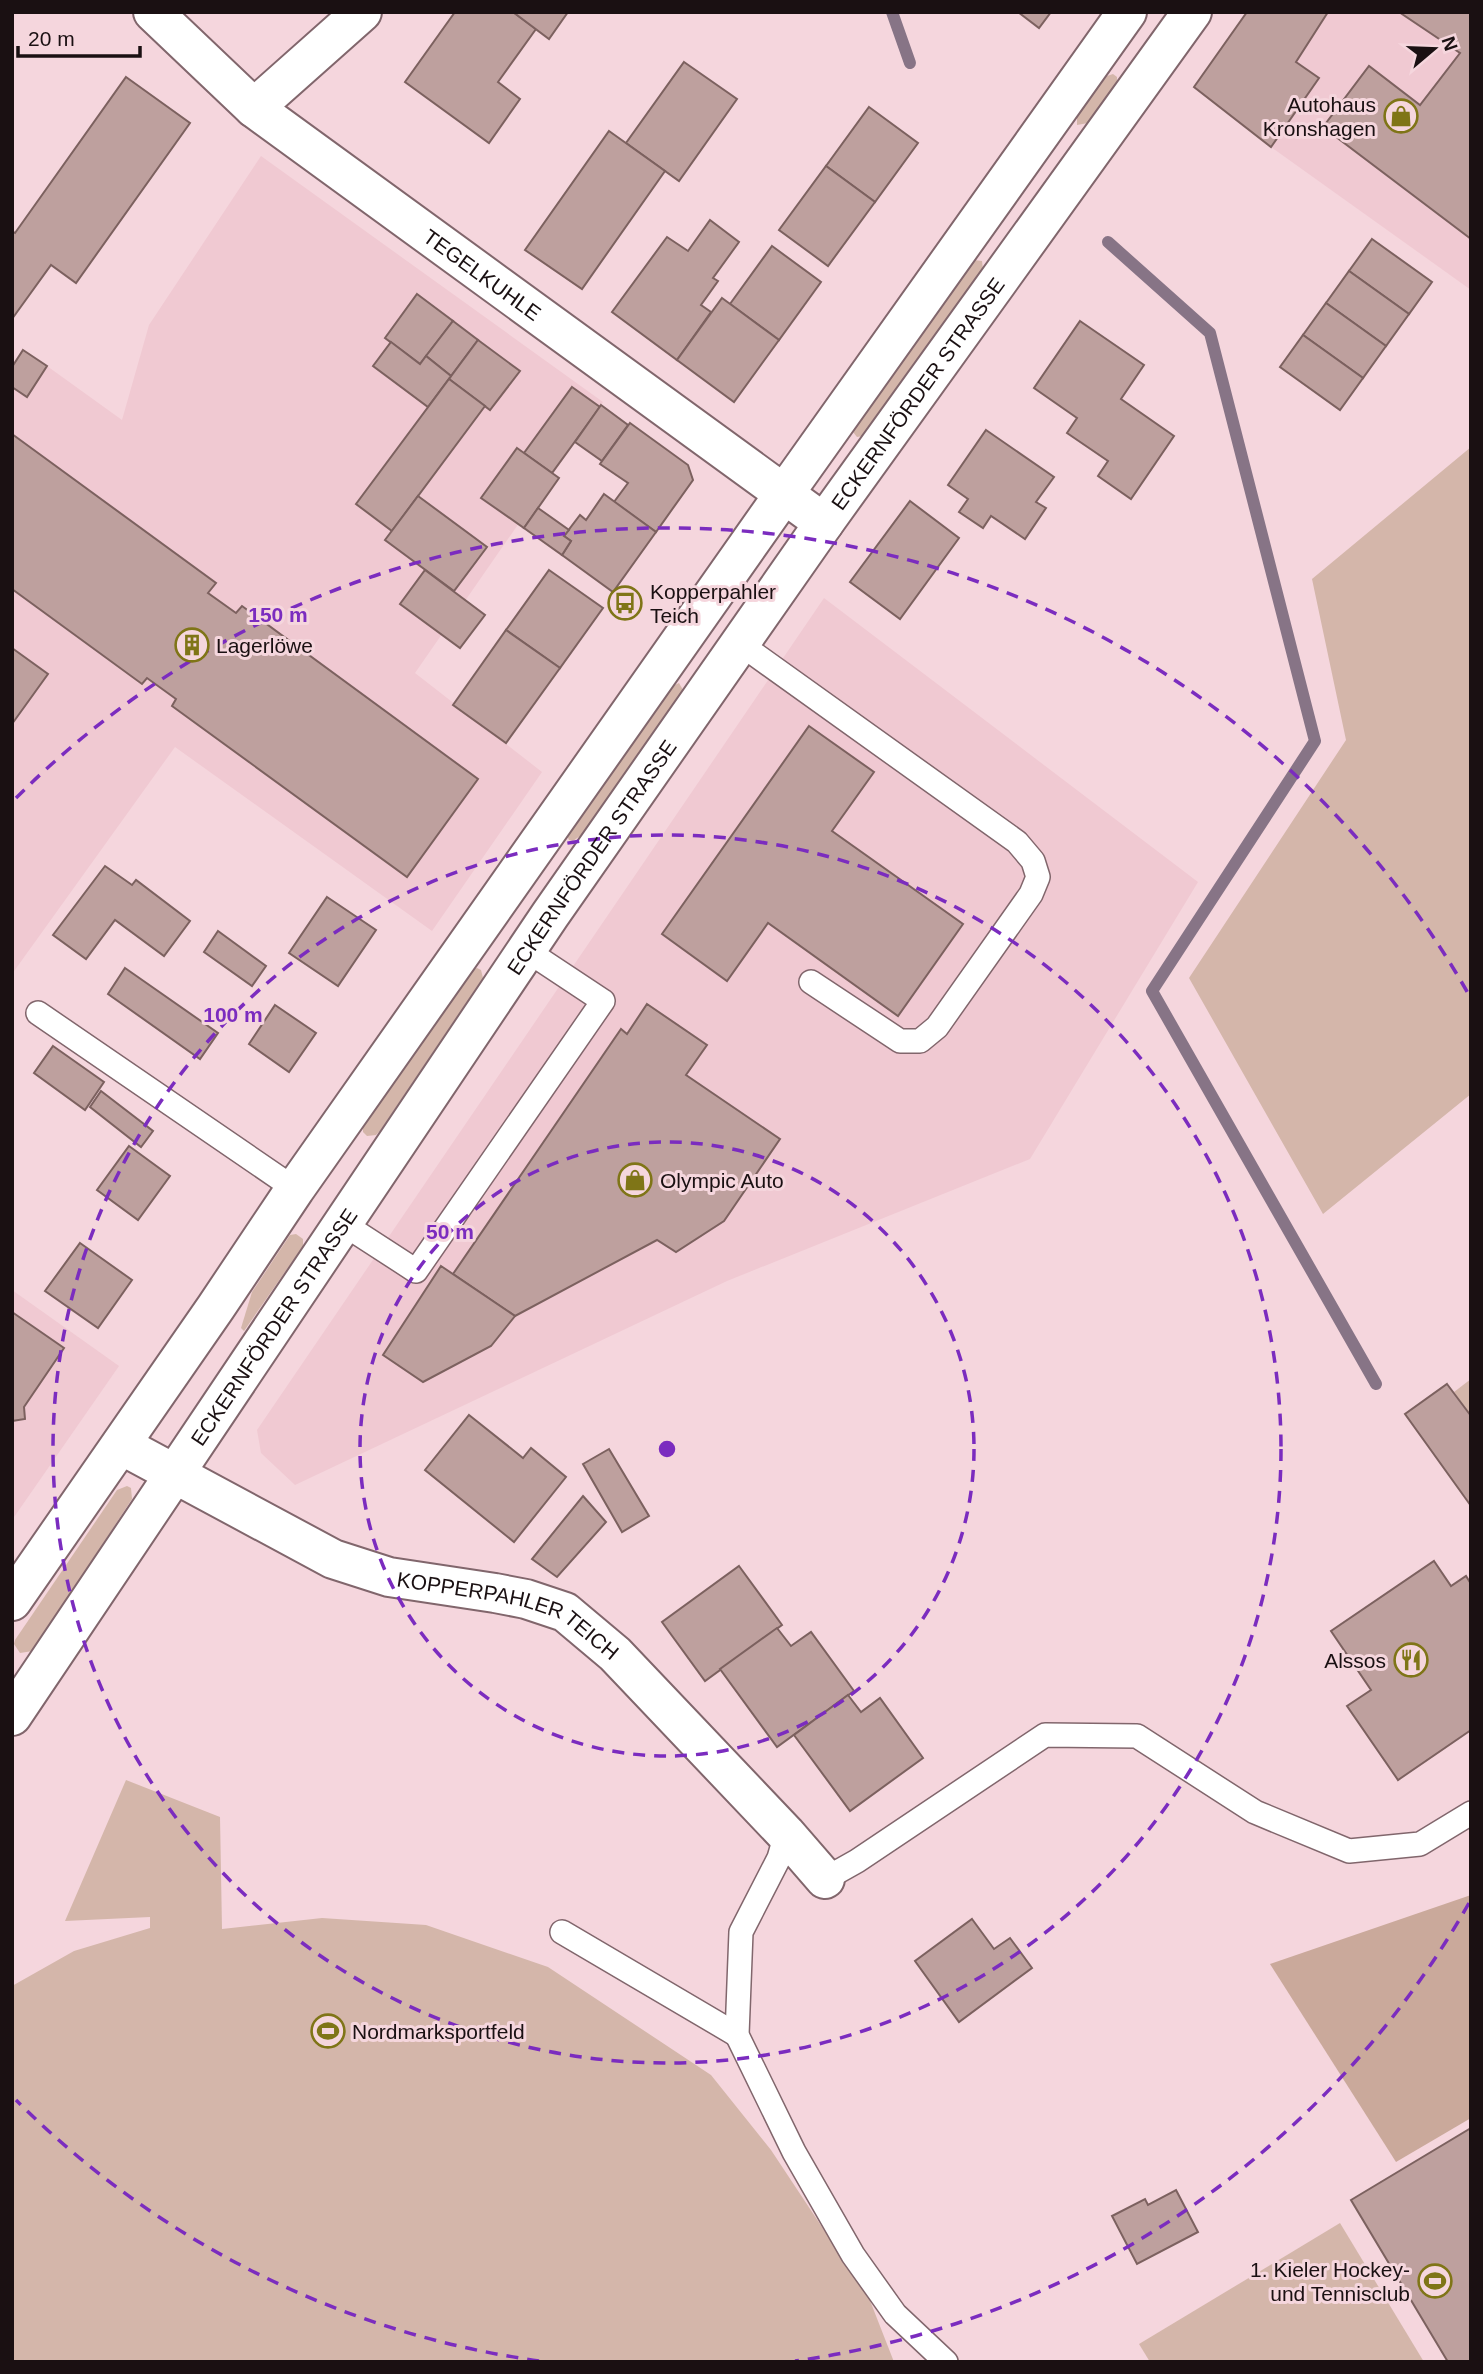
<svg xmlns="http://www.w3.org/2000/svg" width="1483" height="2374" font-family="Arial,sans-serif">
  <rect width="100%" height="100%" fill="#f5d6dd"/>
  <g fill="#f0c9d2">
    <path d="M1247,12H1471V290L1271,147L1194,87Z"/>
    <path d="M261,156L603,402L415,673L542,772L432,931L175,747L12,974V387L27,397L47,366L122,420L149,325Z"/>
    <path d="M824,598L1198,882L1030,1159L727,1281L295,1485L261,1453L257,1430Z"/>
    <path d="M12,1290L119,1366L12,1520Z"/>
  </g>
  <g fill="#d4b6aa">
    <path d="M1113,74L1117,77V82L1088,123L1077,125V115L1107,76Z"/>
    <path d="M974,260L982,261L983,270L869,430L863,436L857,437L853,432L856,426Z"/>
    <path d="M1471,447V1094L1323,1214L1189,978L1346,740L1312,579Z"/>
    <path d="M679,683L683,690L584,833L573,841L569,840L566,833L673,686Z"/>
    <path d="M477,968L481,970L483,978L380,1131L376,1135L367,1136L363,1132V1127L472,970Z"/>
    <path d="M296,1234L303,1239V1246L244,1331L241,1328L252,1292L290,1235Z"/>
    <path d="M1471,1379V1416L1454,1392Z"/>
    <path d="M127,1486L131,1488L132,1499L33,1651L20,1653L14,1644L15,1640L117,1490Z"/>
    <path d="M126,1780L220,1817L222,1929L322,1918L426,1925L548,1967L711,2075L771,2150L869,2298L894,2362H12V1986L74,1951L150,1928V1917L65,1921Z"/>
    <path d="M1340,2223L1424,2362H1150L1139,2344Z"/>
  </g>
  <path fill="#caa99b" d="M1471,1895V2118L1396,2162L1270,1964Z"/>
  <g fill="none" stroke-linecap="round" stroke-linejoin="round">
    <g stroke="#877486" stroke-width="12">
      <path d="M892,12L910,63"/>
      <path d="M1108,242L1210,333L1315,741L1152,991L1376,1384"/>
    </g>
  </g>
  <g fill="#bea09e" stroke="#7c615f" stroke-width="2">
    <path d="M455,12H513L536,29L498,82L520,99L489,143L405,82Z"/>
    <path d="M513,12H568L549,39Z"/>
    <path d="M1018,12H1051L1039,28Z"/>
    <path d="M1247,12H1328L1296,62L1319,78L1271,147L1194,87Z"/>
    <path d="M1399,12H1471V239L1323,127L1369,66L1420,105L1460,53Z"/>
    <path d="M684,62L737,99L679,181L626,143Z"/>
    <path d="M126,77L190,123L76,283L51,265L12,319V231L15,233Z"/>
    <path d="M869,107L918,143L875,202L826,166Z"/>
    <path d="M609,131L665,171L582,289L525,250Z"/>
    <path d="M826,166L875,202L828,266L779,230Z"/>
    <path d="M710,220L739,242L713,278L718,281L701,305L711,312L677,360L612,312L667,237L688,251Z"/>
    <path d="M1372,239L1432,282L1409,314L1349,271Z"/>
    <path d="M772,246L821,282L779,340L730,304Z"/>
    <path d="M1349,271L1409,314L1386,346L1326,303Z"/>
    <path d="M417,294L453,321L420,364L385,338Z"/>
    <path d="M722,298L779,340L734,402L677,360Z"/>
    <path d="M1326,303L1386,346L1363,378L1303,335Z"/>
    <path d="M453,321L478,340L451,376L426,356Z"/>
    <path d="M1080,321L1144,365L1121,399L1174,436L1131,499L1098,476L1108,461L1067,433L1077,418L1034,388Z"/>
    <path d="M1303,335L1363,378L1340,410L1280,367Z"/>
    <path d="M478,340L520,371L490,410L449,379Z"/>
    <path d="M391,342L420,364L426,356L451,376L428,407L373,366Z"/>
    <path d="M23,350L47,366L27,397L12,387V367Z"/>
    <path d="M449,379L485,406L392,531L356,504Z"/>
    <path d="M572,387L600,407L552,473L524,453Z"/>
    <path d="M601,405L628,425L602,461L575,442Z"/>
    <path d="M630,423L688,465L693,480L656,532L614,502L628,483L600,464Z"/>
    <path d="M986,430L1054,477L1036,502L1046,508L1025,539L991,516L983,528L959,512L968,499L948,485Z"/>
    <path d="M12,434L216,583L208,593L236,613L242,606L478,779L407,877L172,706L176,699L147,678L142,684L12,589Z"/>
    <path d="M517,448L559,478L524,528L481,498Z"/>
    <path d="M604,494L656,532L613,592L562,555L571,541L564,536L580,515L586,520Z"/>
    <path d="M418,496L487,547L454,591L385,540Z"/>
    <path d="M910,501L959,538L900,619L850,582Z"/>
    <path d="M538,508L569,530L564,536L571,541L562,555L524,528Z"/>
    <path d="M425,570L485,615L460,648L400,604Z"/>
    <path d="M549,570L603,608L560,668L506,630Z"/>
    <path d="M506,630L560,668L506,743L453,705Z"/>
    <path d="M12,648L48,674L12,724Z"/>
    <path d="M809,726L874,772L832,831L963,924L898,1016L768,923L727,981L662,934Z"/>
    <path d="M105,866L132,885L136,880L190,921L164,956L115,920L86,959L53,935Z"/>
    <path d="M327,897L376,930L338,986L289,953Z"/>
    <path d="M218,931L266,966L252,986L204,952Z"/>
    <path d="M125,968L218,1033L200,1059L108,994Z"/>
    <path d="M647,1004L707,1045L686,1075L780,1139L724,1221L676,1252L657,1240L515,1316L453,1274L621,1029L627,1034Z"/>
    <path d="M275,1005L316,1033L289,1072L249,1044Z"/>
    <path d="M53,1046L104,1082L85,1110L34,1073Z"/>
    <path d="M101,1091L153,1131L141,1147L90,1107Z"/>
    <path d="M129,1146L170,1176L138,1220L97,1190Z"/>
    <path d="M80,1243L132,1280L98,1328L45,1291Z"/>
    <path d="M441,1266L515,1316L491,1346L423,1382L383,1355Z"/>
    <path d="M12,1312L64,1348L24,1407L25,1419L12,1421Z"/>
    <path d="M1447,1384L1471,1416V1506L1405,1414Z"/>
    <path d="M469,1415L523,1458L531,1448L566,1477L514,1542L425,1470Z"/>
    <path d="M609,1449L649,1516L622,1532L583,1464Z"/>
    <path d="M583,1496L606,1522L557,1577L532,1559Z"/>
    <path d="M1434,1561L1451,1586L1466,1576L1471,1584V1730L1398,1780L1347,1706L1371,1690L1331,1631Z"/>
    <path d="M739,1566L782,1625L705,1681L662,1622Z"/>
    <path d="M777,1628L791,1646L811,1632L854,1691L777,1747L720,1669Z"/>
    <path d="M848,1695L861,1712L880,1698L923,1758L850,1811L794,1735Z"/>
    <path d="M972,1919L994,1949L1010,1938L1032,1968L959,2022L915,1961Z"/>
    <path d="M1471,2128V2362H1448L1351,2200Z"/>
    <path d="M1176,2190L1198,2232L1137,2264L1112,2216L1145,2199L1148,2205Z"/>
  </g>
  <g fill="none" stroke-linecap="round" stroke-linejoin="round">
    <defs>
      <g id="service">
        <path d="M739,643L1017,842L1033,861L1038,877L1031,894L937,1027L920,1041H900L811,982"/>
        <path d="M38,1013L295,1189"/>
        <path d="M342,1223L416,1271L603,1001L526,950"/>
        <path d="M786,1834L779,1858L741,1932L737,2035L794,2152L853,2255L895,2314L946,2362"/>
        <path d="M825,1879L857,1861L1045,1735L1137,1736L1255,1812L1349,1851L1420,1844L1471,1813"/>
        <path d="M562,1932L737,2035"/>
      </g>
      <g id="minor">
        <path id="s1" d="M153,12L254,108L824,523"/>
        <path d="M254,108L362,12"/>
        <path id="s2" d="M121,1445L333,1559L389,1577L495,1593L526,1599L565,1612L615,1654L786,1834L825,1879"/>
      </g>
      <g id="secondary">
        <path d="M12,1601L216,1307L295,1189L784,494L1127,12"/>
        <path id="s3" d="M12,1716L550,915L824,523L1192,12"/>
      </g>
    </defs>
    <use href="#service" stroke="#81666c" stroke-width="26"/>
    <use href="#minor" stroke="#81666c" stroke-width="42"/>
    <use href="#secondary" stroke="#81666c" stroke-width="42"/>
    <use href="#service" stroke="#fff" stroke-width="23"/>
    <use href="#minor" stroke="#fff" stroke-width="38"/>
    <use href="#secondary" stroke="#fff" stroke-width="38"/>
  </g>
  <g fill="none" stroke="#7b2cbf" stroke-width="3.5" stroke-dasharray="12 9">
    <circle cx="667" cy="1449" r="307"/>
    <circle cx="667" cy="1449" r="614"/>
    <path d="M1469 1903A921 921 0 0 1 795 2361M539 2361A921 921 0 0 1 16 2100M16 798A921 921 0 0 1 1469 995"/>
  </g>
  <defs>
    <symbol id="shop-ring" viewBox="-11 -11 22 22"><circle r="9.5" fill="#f5d6dd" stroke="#7f7517" stroke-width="1.5"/><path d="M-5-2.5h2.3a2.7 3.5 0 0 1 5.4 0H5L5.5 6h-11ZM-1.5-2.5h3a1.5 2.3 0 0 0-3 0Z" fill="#7f7517"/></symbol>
    <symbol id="bus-ring" viewBox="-11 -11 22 22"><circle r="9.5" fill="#f5d6dd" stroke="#7f7517" stroke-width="1.5"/><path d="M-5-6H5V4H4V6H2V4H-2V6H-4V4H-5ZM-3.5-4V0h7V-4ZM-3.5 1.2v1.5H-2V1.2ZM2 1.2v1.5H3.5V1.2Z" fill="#7f7517"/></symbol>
    <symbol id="building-ring" viewBox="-11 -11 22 22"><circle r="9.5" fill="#f5d6dd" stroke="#7f7517" stroke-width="1.5"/><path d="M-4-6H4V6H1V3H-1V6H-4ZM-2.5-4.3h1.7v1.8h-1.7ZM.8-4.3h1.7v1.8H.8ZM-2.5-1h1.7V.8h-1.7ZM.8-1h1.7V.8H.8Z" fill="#7f7517"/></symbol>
    <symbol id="restaurant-ring" viewBox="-11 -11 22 22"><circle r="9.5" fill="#f5d6dd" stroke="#7f7517" stroke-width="1.5"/><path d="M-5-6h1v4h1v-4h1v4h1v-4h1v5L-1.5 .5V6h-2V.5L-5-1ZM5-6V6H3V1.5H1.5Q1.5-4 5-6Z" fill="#7f7517"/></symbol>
    <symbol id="stadium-ring" viewBox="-11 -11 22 22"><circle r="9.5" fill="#f5d6dd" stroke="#7f7517" stroke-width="1.5"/><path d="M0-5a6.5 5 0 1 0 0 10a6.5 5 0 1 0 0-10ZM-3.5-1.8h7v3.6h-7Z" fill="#7f7517"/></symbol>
  </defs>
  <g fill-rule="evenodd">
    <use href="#shop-ring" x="1382" y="97" width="38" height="38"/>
    <use href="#bus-ring" x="606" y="584" width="38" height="38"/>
    <use href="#building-ring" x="173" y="626" width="38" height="38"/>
    <use href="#shop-ring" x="616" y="1161" width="38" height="38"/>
    <use href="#restaurant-ring" x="1392" y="1641" width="38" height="38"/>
    <use href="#stadium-ring" x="309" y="2012" width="38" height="38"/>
    <use href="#stadium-ring" x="1416" y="2262" width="38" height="38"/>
  </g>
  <g text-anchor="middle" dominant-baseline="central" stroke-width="6" stroke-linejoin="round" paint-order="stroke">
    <g font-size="21" fill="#1a1012" stroke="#f5d6dd" text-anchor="start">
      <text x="1376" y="104" text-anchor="end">Autohaus<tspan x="1376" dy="24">Kronshagen</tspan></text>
      <text x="650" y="591">Kopperpahler<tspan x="650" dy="24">Teich</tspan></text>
      <text x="216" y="645">Lagerlöwe</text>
      <text x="660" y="1180">Olympic Auto</text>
      <text x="1386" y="1660" text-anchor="end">Alssos</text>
      <text x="352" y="2031">Nordmarksportfeld</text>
      <text x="1410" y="2269" text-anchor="end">1. Kieler Hockey-<tspan x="1410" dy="24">und Tennisclub</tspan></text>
    </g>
    <g font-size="21" fill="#1a1012" stroke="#f5d6dd">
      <text stroke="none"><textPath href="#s1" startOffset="422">TEGELKUHLE</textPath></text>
      <text stroke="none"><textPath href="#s3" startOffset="1603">ECKERNFÖRDER STRASSE</textPath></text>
      <text stroke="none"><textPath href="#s3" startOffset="1036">ECKERNFÖRDER STRASSE</textPath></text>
      <text stroke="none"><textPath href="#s3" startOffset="469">ECKERNFÖRDER STRASSE</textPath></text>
      <text stroke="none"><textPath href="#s2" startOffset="427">KOPPERPAHLER TEICH</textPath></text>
    </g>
  </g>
  <circle cx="667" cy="1449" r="10" fill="#7b2cbf" stroke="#f5d6dd" stroke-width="3.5"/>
  <g font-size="21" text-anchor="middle" font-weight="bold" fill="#7b2cbf" stroke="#f5d6dd" stroke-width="6" stroke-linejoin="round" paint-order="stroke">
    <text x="278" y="622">150 m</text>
    <text x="233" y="1022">100 m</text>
    <text x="450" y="1239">50 m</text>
  </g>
  <rect width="1483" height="2374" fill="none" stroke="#1a1012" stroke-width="28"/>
  <g transform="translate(1434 49) rotate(71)" stroke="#f5d6dd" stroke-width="5" paint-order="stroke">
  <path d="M0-5L12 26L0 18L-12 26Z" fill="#1a1012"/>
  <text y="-10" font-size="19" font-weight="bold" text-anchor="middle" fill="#1a1012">N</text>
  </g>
  <path d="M18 46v10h122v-10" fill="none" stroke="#1a1012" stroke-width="3.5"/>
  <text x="28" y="46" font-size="21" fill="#1a1012" stroke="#f5d6dd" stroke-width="5" paint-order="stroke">20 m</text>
</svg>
